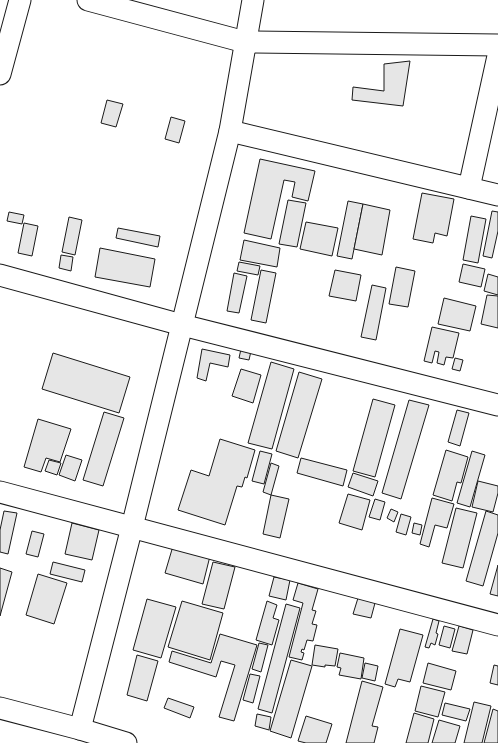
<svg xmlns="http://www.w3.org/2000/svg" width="498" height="743" font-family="Signika,sans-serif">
  <rect width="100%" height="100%" fill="#fff"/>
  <g fill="#e6e6e6" stroke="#1a1a1a">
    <path d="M410,61L403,106L352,100L353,87L384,91V64Z"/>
    <path d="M107,100L123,104L116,127L101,123Z"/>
    <path d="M171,117L185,121L179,143L165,139Z"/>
    <path d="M260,159L315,171L308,201L292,197L295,182L284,180L271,239L244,233Z"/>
    <path d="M422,193L454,199L447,236L435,233L433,243L413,239Z"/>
    <path d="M288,200L306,203L297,247L279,244Z"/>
    <path d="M348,201L363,204L352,259L337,256Z"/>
    <path d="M363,204L390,210L382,255L354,249Z"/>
    <path d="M492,211L498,212V231L492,258L483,256Z"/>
    <path d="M9,212L24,215L22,224L7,221Z"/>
    <path d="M471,216L486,219L478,263L463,260Z"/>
    <path d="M69,217L82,220L75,255L62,252Z"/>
    <path d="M306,222L338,228L332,256L300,249Z"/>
    <path d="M24,223L38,226L32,256L18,253Z"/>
    <path d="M118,228L160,236L158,247L116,238Z"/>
    <path d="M244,240L280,248L277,267L240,260Z"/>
    <path d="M100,248L155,259L150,287L95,277Z"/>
    <path d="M61,255L73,257L71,271L59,268Z"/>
    <path d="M239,262L260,266L258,275L237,271Z"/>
    <path d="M463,264L485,269L481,287L459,282Z"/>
    <path d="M396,267L415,271L408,307L389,304Z"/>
    <path d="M261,270L276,273L266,323L251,320Z"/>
    <path d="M335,270L361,275L356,301L329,296Z"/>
    <path d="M234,273L247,276L239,313L227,311Z"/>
    <path d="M488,274L498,277V295L484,291Z"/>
    <path d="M372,285L386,288L376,340L361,337Z"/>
    <path d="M487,295L498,296V328L481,324Z"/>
    <path d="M444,298L476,306L470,331L438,324Z"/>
    <path d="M432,327L459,333L453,358L446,357L444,365L437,363L439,352L435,351L432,363L424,361Z"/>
    <path d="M202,349L230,355L228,367L210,363L206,381L197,378Z"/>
    <path d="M241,349L251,351L249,360L239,358Z"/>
    <path d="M53,353L130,377L119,413L42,389Z"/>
    <path d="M455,358L463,360L460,371L452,369Z"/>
    <path d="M271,362L294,369L272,449L248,443Z"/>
    <path d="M241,369L261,375L253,403L232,396Z"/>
    <path d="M299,372L322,379L298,458L276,451Z"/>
    <path d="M373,399L395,405L375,477L353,471Z"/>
    <path d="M409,400L429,405L401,499L382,493Z"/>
    <path d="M457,410L469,413L460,446L448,442Z"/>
    <path d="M104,412L124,418L103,486L83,480Z"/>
    <path d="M38,419L71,429L60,462L46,458L41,472L24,467Z"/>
    <path d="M220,439L255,450L247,478L245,477L242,487L237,486L225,525L178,510L191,470L209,476Z"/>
    <path d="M446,450L468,457L461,483L457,482L452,501L433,495Z"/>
    <path d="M260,451L272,454L264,484L252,481Z"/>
    <path d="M472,451L485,455L470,507L457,503Z"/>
    <path d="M66,455L82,460L75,481L59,475Z"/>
    <path d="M301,458L347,470L343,486L297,473Z"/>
    <path d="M49,460L61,463L57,475L45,471Z"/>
    <path d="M271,463L279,466L271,495L263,492Z"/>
    <path d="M353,473L378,481L373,496L348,487Z"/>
    <path d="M478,481L498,486V493L493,512L472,507Z"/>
    <path d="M348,494L370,500L362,530L339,523Z"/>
    <path d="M271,495L289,499L280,538L263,534Z"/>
    <path d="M432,498L454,504L447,528L435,525L429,547L420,544Z"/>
    <path d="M375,499L385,502L380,520L369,517Z"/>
    <path d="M456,508L477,513L463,568L442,563Z"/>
    <path d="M391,509L398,512L394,522L387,518Z"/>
    <path d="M4,511L17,513L8,554L0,552V530Z"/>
    <path d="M486,511L498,515V533L483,586L466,581Z"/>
    <path d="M401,514L411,517L406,535L396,532Z"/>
    <path d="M72,523L99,530L92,560L65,554Z"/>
    <path d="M414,523L422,525L420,535L412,533Z"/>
    <path d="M32,531L44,534L38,557L26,554Z"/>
    <path d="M173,546L210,556L203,584L165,573Z"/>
    <path d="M53,562L85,570L82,582L50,574Z"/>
    <path d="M213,562L235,567L224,609L202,604Z"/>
    <path d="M498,565V596L490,594Z"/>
    <path d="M0,568L12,572L0,616Z"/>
    <path d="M38,574L67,583L54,624L26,615Z"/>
    <path d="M274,577L290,580L286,600L269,596Z"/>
    <path d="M298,583L318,589L312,610L316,611L312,624L317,625L313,641L307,640L304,650L302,649L301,652L304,653L302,660L289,657L303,603L293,600Z"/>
    <path d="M358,598L375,603L371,618L353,614Z"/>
    <path d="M147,599L176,607L161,658L133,650Z"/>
    <path d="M182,601L223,613L210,660L168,647Z"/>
    <path d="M267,601L277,605L273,618L279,620L272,645L256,640Z"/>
    <path d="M286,604L300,608L272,713L258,709Z"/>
    <path d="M433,619L439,621L436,633L438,634L435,645L431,643L429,648L425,647Z"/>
    <path d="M444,626L455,629L450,648L439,645Z"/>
    <path d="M459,626L473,630L467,654L452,651Z"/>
    <path d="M400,629L423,635L410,682L398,679L395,687L385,684Z"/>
    <path d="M220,634L257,645L234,721L219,717L235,665L221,661L216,677L169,662L172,651L211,663Z"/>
    <path d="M259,643L268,645L261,672L252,669Z"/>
    <path d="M315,645L338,649L335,666L325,665V667L312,665Z"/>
    <path d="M340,653L364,658L361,679L339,675L341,668L337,667Z"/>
    <path d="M137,655L158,661L147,701L127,695Z"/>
    <path d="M291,660L312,666L291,738L270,731Z"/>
    <path d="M365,663L378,666L375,681L362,678Z"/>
    <path d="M428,663L456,671L451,690L423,683Z"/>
    <path d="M494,665L498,666V685L490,683Z"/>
    <path d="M250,674L260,676L253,703L243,700Z"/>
    <path d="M362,681L383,687L372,726L378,727L374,743H346Z"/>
    <path d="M421,686L445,692L438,717L415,711Z"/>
    <path d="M168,698L194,707L190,718L164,708Z"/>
    <path d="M474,702L491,706L482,743H464Z"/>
    <path d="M445,703L470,709L466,721L442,715Z"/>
    <path d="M493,709L498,711V743H484Z"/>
    <path d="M414,713L434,719L428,743H406Z"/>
    <path d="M257,714L271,717L269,730L255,726Z"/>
    <path d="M306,716L332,724L326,743H306L298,741Z"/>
    <path d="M439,720L460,726L455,743H432Z"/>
  </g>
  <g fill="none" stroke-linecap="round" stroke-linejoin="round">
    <defs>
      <g id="minor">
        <path d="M88,0L245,42L498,45"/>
        <path d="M0,74L20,0"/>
        <path d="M230,131L498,195"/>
        <path d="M469,188L498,56"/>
        <path d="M0,275L182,325L498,405"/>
        <path d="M0,492L498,625"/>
        <path d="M0,708L80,729L126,743"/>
        <path d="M80,729L132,527L230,131L253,0"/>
      </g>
    </defs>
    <use href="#minor" stroke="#1a1a1a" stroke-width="23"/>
    <use href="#minor" stroke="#fff" stroke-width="21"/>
  </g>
</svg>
